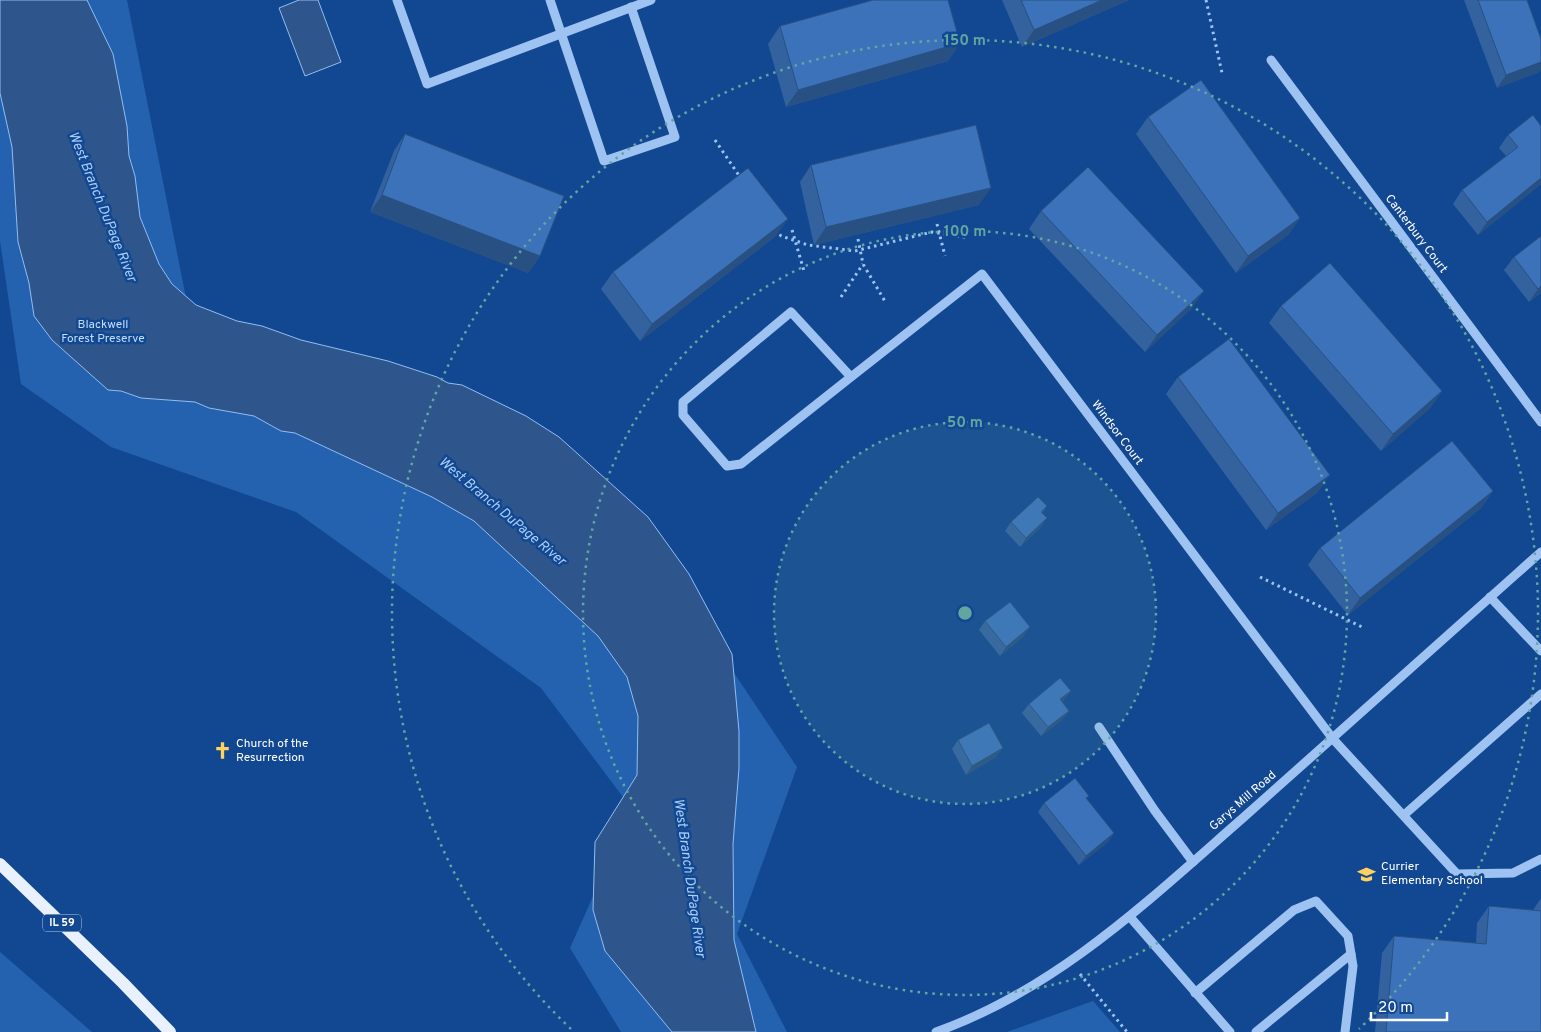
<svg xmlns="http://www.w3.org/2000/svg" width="1541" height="1032" font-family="Overpass,sans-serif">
  <rect width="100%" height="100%" fill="#124891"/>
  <g fill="#2462b0">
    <path d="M0,0H127L187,303L688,604L797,767L737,934L787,1032H621L570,948L632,809L541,688L296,512L111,447L21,384L0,241Z"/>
    <path d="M0,952L92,1032H0Z"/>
    <path d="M1093,1001L1120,1032H1007Z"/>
  </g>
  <g fill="#2e568c" stroke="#8fbef5">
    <path d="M0,0H87L113,54L127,126L129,156L135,176L140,217L159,264L172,284L196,305L237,321L262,326L301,340L388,361L437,377L448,383L462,385L526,416L559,437L648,517L689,574L732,654L739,731V768L733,844L734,940L756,1032H672L605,951L593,910L595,842L637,775L638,716L627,677L598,636L474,521L432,497L295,433L281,431L254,416L209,408L195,402L141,398L121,391L108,390L52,340L34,316L29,283L18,242L12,147L0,93Z"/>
    <path d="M299,0H318L341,62L305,76L279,8Z"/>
  </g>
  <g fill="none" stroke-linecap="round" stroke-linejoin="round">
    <g stroke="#9ec3f2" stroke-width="3" stroke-dasharray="2.5 4" stroke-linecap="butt">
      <path d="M1206,0L1222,73"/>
      <path d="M715,140L740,177"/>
      <path d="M937,224L945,256"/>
      <path d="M776,229L781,236L808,245L855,251L932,232L968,238"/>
      <path d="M792,230L804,271"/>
      <path d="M858,239L863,264L886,303"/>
      <path d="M841,297L863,264"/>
      <path d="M1260,577L1364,628"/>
      <path d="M1080,974L1127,1032"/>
    </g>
    <g stroke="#9ec3f2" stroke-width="9">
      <path d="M397,0L427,84L651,0"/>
      <path d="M550,0L604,161L675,137L631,7"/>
      <path d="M1271,60L1541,422"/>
      <path d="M851,377L741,464L727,466L683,415V402L791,312L851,377L982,274L1333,739L1457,874L1513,873L1541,859"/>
      <path d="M1490,597L1541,651"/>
      <path d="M1099,727L1155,811L1193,862"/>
      <path d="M1404,815L1541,694"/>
      <path d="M1130,917L1230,1032"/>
      <path d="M1195,993L1294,910L1316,901L1348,936L1353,966L1345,1032"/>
      <path d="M936,1032C1057,989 1150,899 1244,817C1344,729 1442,640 1541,552"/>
      <path d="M1256,1032L1351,954"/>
    </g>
    <path stroke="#e9f1ff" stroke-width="12" d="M0,864L123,983L170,1032"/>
  </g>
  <g fill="#33629f">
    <path d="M1002,0H1129L1022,47Z"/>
    <path d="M1464,0H1527L1539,72L1497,88Z"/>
    <path d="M780,26L960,43L948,61L786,107L768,44Z"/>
    <path d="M1148,117L1300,218L1288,235L1236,273L1136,134Z"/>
    <path d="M1541,126V184L1478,235L1453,204L1462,190L1506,156L1499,148L1508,135Z"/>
    <path d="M405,134L540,256L528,273L370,212L394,151Z"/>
    <path d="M811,165L979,205L814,245L800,182Z"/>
    <path d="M1041,211L1192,308L1145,352L1029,229Z"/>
    <path d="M776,236L640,341L601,289L613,272Z"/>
    <path d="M1541,236V293L1529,302L1504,270L1514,257Z"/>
    <path d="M1281,306L1442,391L1430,408L1381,451L1269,323Z"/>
    <path d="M1178,377L1318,492L1266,530L1166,394Z"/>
    <path d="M1493,491L1481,508L1348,615L1308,565L1320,548Z"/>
    <path d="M1047,506L1042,513L1041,527L1020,547L1005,531L1011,522Z"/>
    <path d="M985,621L1024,636L1000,656L979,630Z"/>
    <path d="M1064,700L1062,702L1069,711L1062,720L1041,736L1022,713L1029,704Z"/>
    <path d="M958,740L996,757L966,775L952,749Z"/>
    <path d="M1087,799L1114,833L1108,842L1079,865L1038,812L1044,803Z"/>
    <path d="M1541,898V1032H1375L1382,953L1394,936L1476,943L1477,923L1489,906L1533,910Z"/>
  </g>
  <g fill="#295082">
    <path d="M1102,0H1129L1022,47L1034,30Z"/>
    <path d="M960,43L948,61L786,107L798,90Z"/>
    <path d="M1541,62V70L1539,72L1497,88L1506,75Z"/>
    <path d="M1541,178V184L1478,235L1487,222Z"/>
    <path d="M991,188L979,205L814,245L826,227Z"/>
    <path d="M382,195L540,256L528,273L370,212Z"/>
    <path d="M1300,218L1288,235L1236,273L1248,256Z"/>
    <path d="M788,219L776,236L640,341L652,324Z"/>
    <path d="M1541,286V293L1529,302L1538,289Z"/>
    <path d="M1204,291L1192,308L1145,352L1157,335Z"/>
    <path d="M1442,391L1430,408L1381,451L1393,434Z"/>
    <path d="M1330,475L1318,492L1266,530L1278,513Z"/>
    <path d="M1493,491L1481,508L1348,615L1360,598Z"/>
    <path d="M1047,518L1041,527L1020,547L1026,538Z"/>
    <path d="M1030,627L1024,636L1000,656L1006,647Z"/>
    <path d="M1071,691L1064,700L1053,708L1060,699Z"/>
    <path d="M1069,711L1062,720L1041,736L1048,727Z"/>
    <path d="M1003,748L996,757L966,775L972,766Z"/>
    <path d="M1114,833L1108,842L1079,865L1086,856Z"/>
  </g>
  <g fill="#3b72b9" stroke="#295082">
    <path d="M873,0H948L960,43L798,90L780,26Z"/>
    <path d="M1021,0H1102L1034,30Z"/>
    <path d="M1478,0H1527L1541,39V62L1506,75Z"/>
    <path d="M1201,80L1300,218L1248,256L1148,117Z"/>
    <path d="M1533,115L1541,126V178L1487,222L1462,190L1518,147L1508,135Z"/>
    <path d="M976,125L991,188L826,227L811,165Z"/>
    <path d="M405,134L564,196L540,256L382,195Z"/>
    <path d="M1088,167L1204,291L1157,335L1041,211Z"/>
    <path d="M748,168L788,219L652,324L613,272Z"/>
    <path d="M1541,236V286L1538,289L1514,257Z"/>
    <path d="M1330,263L1442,391L1393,434L1281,306Z"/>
    <path d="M1229,339L1330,475L1278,513L1178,377Z"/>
    <path d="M1452,441L1493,491L1360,598L1320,548Z"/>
    <path d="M1038,497L1047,506L1041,512L1047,518L1026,538L1011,522Z"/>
    <path d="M1010,602L1030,627L1006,647L985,621Z"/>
    <path d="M1060,678L1071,691L1060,699L1069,711L1048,727L1029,704Z"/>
    <path d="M989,723L1003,748L972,766L958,740Z"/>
    <path d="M1075,778L1089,796L1086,798L1114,833L1086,856L1044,803Z"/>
    <path d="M1489,906L1541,911V1032H1386L1394,936L1486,944Z"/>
  </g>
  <circle cx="965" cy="613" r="191" fill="#63a6a1" fill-opacity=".12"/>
  <g fill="none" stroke="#63a6a1" stroke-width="2.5" stroke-dasharray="2.5 5">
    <circle cx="965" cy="613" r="191"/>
    <circle cx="965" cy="613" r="382"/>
    <path d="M571 1029A573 573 0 1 1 1359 1029"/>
  </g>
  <defs>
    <symbol id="church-bare" viewBox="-9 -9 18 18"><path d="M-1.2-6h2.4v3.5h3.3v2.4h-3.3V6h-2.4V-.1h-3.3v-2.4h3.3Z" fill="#ffd25f" stroke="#124891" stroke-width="2.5" paint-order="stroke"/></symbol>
    <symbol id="school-bare" viewBox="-9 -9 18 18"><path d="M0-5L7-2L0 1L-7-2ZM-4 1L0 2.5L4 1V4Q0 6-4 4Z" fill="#ffd25f" stroke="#124891" stroke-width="2.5" paint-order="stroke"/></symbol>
  </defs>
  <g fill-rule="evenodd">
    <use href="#church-bare" x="210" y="738" width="25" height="25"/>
    <use href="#school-bare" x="1354" y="862" width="25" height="25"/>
  </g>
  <g text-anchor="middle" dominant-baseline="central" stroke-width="5" stroke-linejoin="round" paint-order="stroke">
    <rect fill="#124891" stroke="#b8c8de" stroke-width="1" x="43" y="914.5" width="38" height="17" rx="4"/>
    <g font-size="11" font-weight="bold" fill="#fff">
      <text x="62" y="923">IL 59</text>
    </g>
    <g font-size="12" fill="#fff" stroke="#124891">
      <text transform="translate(1416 234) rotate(53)">Canterbury Court</text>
      <text transform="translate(1117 433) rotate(53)">Windsor Court</text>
      <text transform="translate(1243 801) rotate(-41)">Garys Mill Road</text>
    </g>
    <g font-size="12" fill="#c5defd" stroke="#124891">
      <text x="103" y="325">Blackwell<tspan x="103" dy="14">Forest Preserve</tspan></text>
    </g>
    <g font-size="12" fill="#fff" stroke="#124891" text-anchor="start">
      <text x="236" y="744">Church of the<tspan x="236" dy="14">Resurrection</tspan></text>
      <text x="1381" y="867">Currier<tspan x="1381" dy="14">Elementary School</tspan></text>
    </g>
    <g font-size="14" font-style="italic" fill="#aacdf9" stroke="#124891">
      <text transform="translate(102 207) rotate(68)">West Branch DuPage River</text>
      <text transform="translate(502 512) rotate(40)">West Branch DuPage River</text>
      <text transform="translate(689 878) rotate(82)">West Branch DuPage River</text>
    </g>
  </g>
  <circle cx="965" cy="613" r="8" fill="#63a6a1" stroke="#124891" stroke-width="2.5"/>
  <g font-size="15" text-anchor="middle" font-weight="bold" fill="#63a6a1" stroke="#124891" stroke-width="5" stroke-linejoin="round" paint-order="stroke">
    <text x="965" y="45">150 m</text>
    <text x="965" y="236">100 m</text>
    <text x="965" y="427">50 m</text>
  </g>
  <path d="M1371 1012v8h76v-8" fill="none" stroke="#ffffff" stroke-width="2.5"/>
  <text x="1378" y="1012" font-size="15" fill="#ffffff" stroke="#124891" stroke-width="4" paint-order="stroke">20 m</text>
</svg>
